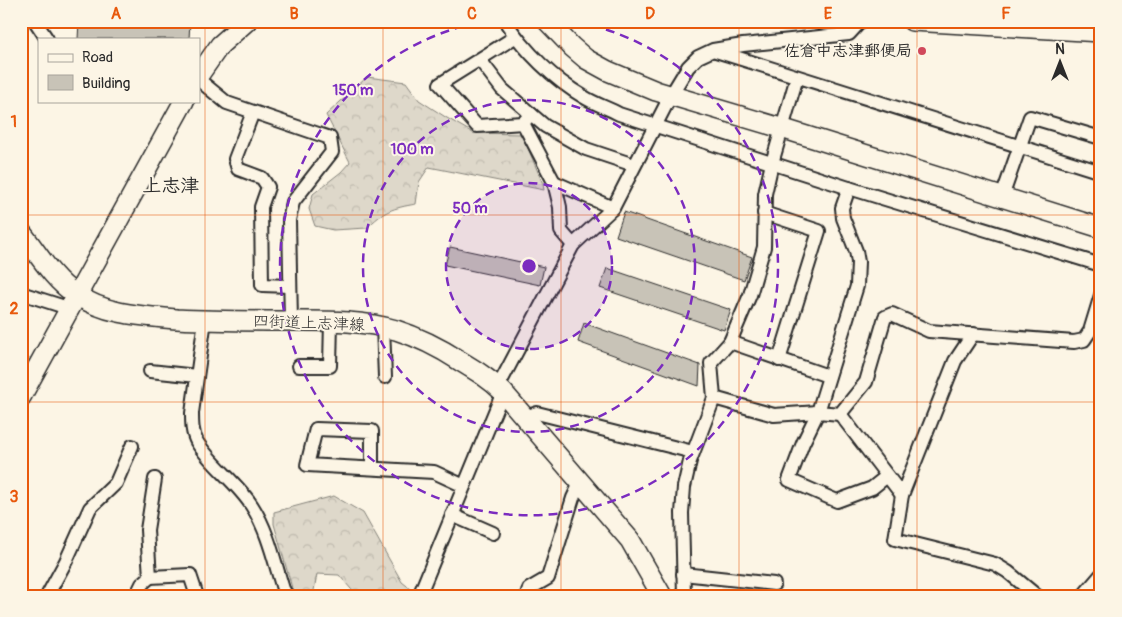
<svg xmlns="http://www.w3.org/2000/svg" width="1122" height="617" font-family="Pangolin,'Klee One',sans-serif">
  <defs>
    <pattern id="forest-crowns" width="20" height="18" patternUnits="userSpaceOnUse" patternTransform="scale(1.25)"><rect width="20" height="18" fill="#ded8ca"/><path d="M2 6a3 3 0 1 1 6 0M12 15a3 3 0 1 1 6 0" fill="none" stroke="#bfbaae"/></pattern>
  </defs>
  <rect width="100%" height="100%" fill="#fcf5e5"/>
  <filter id="ink" filterUnits="userSpaceOnUse"><feTurbulence type="fractalNoise" baseFrequency=".02" numOctaves="2"/><feDisplacementMap in="SourceGraphic" scale="10" xChannelSelector="R" yChannelSelector="G"/><feConvolveMatrix kernelMatrix="1 2 1 2 8 2 1 2 1" color-interpolation-filters="sRGB"/></filter>
  <g filter="url(#ink)">
    <g fill="url(#forest-crowns)" stroke="#84827a">
      <path d="M367,77L406,82L419,100L447,118L473,133L522,134L543,184L544,190L429,167L419,182L416,204C393,208 383,211 367,228L333,230L315,226L309,209L313,194L341,172L350,162L326,115Z"/>
      <path d="M334,496L363,513L402,582L420,596H357L339,575L317,574L313,596H298L292,588L274,524V512Z"/>
    </g>
    <g fill="#c8c3b7" stroke="#2b2b2b">
      <path d="M79,21H190L189,39H78Z"/>
      <path d="M624,212L752,257L744,280L616,236Z"/>
      <path d="M450,247L544,267L540,285L445,265Z"/>
      <path d="M607,268L731,310L724,330L600,288Z"/>
      <path d="M584,323L700,365L699,386L578,342Z"/>
    </g>
    <g fill="none" stroke-linecap="round" stroke-linejoin="round">
      <defs>
        <g id="street">
          <path d="M35,21L47,39"/>
          <path d="M505,21C525,51 553,79 584,97C595,104 608,108 619,114L849,188L1101,265"/>
          <path d="M515,37L440,84L477,126L523,123L531,114"/>
          <path d="M716,51L1101,172"/>
          <path d="M480,60L502,89L545,126L586,149L634,165"/>
          <path d="M199,80L227,103L330,138L332,152L293,202L289,220L291,321"/>
          <path d="M253,112L235,159L238,169L262,178L268,187L261,207L262,285L290,286"/>
          <path d="M523,123L554,182L560,207L561,231L573,245"/>
          <path d="M554,182L613,208"/>
          <path d="M849,188L842,208L843,218L856,251L858,262L857,286L818,412L803,443L789,480L837,501L872,488L887,476"/>
          <path d="M1002,197L1030,117L1101,138"/>
          <path d="M764,213L819,231L779,360"/>
          <path d="M21,293L71,309"/>
          <path d="M205,320L192,413C192,423 192,433 197,442C212,466 237,482 252,506C268,531 274,560 283,589L287,596"/>
          <path d="M383,327L385,377"/>
          <path d="M973,334L955,361L902,495L895,539L995,564L1008,572L1037,596"/>
          <path d="M730,342L828,376"/>
          <path d="M299,366H330L331,321"/>
          <path d="M150,371L197,376"/>
          <path d="M498,387L573,245L613,208L671,95L688,67L698,57L713,50L743,45L849,34L861,21"/>
          <path d="M714,398L774,415L818,412L840,414L866,382L885,317L892,314L929,331L1074,342L1084,340L1090,331L1101,295"/>
          <path d="M840,414L902,495"/>
          <path d="M525,417L537,413L693,452"/>
          <path d="M372,468V431L316,429L307,465L434,472L464,486"/>
          <path d="M452,515L493,533"/>
          <path d="M683,574L774,584"/>
          <path d="M150,577L190,575L197,596"/>
          <path d="M47,596L66,561L90,508L116,483L132,446"/>
          <path d="M136,596L142,584L150,577L147,530L155,479"/>
          <path d="M419,596L503,392"/>
          <path d="M527,596L529,589L548,578L573,498L581,481"/>
          <path d="M684,596L682,513L684,487L690,461L714,398L711,363L730,342L750,295L764,247L765,194L772,163L797,77"/>
          <path d="M1083,596L1101,575"/>
        </g>
        <g id="secondary">
          <path d="M547,21L572,47L586,59L608,71L656,91L781,128L1101,228"/>
          <path d="M912,21L1101,32"/>
          <path d="M199,75L220,45L247,21"/>
          <path d="M21,232C38,253 52,279 75,294C106,315 142,316 177,319C215,321 253,321 290,321C326,321 361,320 396,330C418,337 440,348 460,361C475,370 490,379 503,392L630,540L662,596"/>
          <path d="M21,397L184,101"/>
        </g>
      </defs>
      <use href="#street" stroke="#2b2b2b" stroke-width="16"/>
      <use href="#secondary" stroke="#2b2b2b" stroke-width="22"/>
      <use href="#street" stroke="#fcf5e5" stroke-width="12"/>
      <use href="#secondary" stroke="#fcf5e5" stroke-width="19"/>
    </g>
  </g>
  <path fill="none" stroke="#e8590c" stroke-width="1" stroke-opacity="0.55" d="M205,21V596M383,21V596M561,21V596M739,21V596M917,21V596M21,215H1101M21,402H1101"/>
  <circle cx="529" cy="266" r="83" fill="#7b2cbf" fill-opacity=".12"/>
  <g fill="none" stroke="#7b2cbf" stroke-width="2.5" stroke-dasharray="9 6">
    <circle cx="529" cy="266" r="83"/>
    <circle cx="529" cy="266" r="166"/>
    <path d="M577 22A249 249 0 1 1 481 22"/>
  </g>
  <circle fill="#d1495b" stroke="#fcf5e5" stroke-width="2" cx="922" cy="51" r="5"/>
  <g text-anchor="middle" dominant-baseline="central" stroke-width="4" stroke-linejoin="round" paint-order="stroke">
    <g font-size="16" font-weight="bold" fill="#2b2b2b" stroke="#fcf5e5" text-anchor="end">
      <text x="912" y="51">佐倉中志津郵便局</text>
    </g>
    <g font-size="16" fill="#2b2b2b" stroke="#fcf5e5">
      <text transform="translate(309 323) rotate(2)">四街道上志津線</text>
    </g>
    <g font-size="19" font-weight="bold" fill="#2b2b2b" stroke="#fcf5e5">
      <text x="171" y="186">上志津</text>
    </g>
  </g>
  <circle cx="529" cy="266" r="8" fill="#7b2cbf" stroke="#fcf5e5" stroke-width="2.5"/>
  <g font-size="15" text-anchor="middle" font-weight="bold" fill="#7b2cbf" stroke="#fcf5e5" stroke-width="4" stroke-linejoin="round" paint-order="stroke">
    <text x="353" y="95">150 m</text>
    <text x="412" y="154">100 m</text>
    <text x="470" y="213">50 m</text>
  </g>
  <rect width="1122" height="617" fill="none" stroke="#fcf5e5" stroke-width="55"/>
  <rect x="38" y="38" width="162" height="65" fill="#fcf5e5" stroke="#a8a49b"/>
  <rect x="48" y="54" width="25" height="8" fill="#fcf5e5" stroke="#a8a49b"/>
  <text x="82" y="62" font-size="15" fill="#2b2b2b">Road</text>
  <rect x="48" y="75" width="25" height="15" fill="#c8c3b7" stroke="#a8a49b"/>
  <text x="82" y="88" font-size="15" fill="#2b2b2b">Building</text>
  <g transform="translate(1060 62)" stroke="#fcf5e5" stroke-width="4" paint-order="stroke">
  <path d="M0-4L9 19L0 12L-9 19Z" fill="#2b2b2b"/>
  <text y="-8" font-size="14" font-weight="bold" text-anchor="middle" fill="#2b2b2b">N</text>
  </g>
  <rect x="28" y="28" width="1066" height="562" fill="none" stroke="#e8590c" stroke-width="2"/>
  <g font-size="16" text-anchor="middle" font-weight="bold" fill="#e8590c">
    <text x="116" y="19">A</text>
    <text x="294" y="19">B</text>
    <text x="472" y="19">C</text>
    <text x="650" y="19">D</text>
    <text x="828" y="19">E</text>
    <text x="1006" y="19">F</text>
    <text x="14" y="127">1</text>
    <text x="14" y="314">2</text>
    <text x="14" y="502">3</text>
  </g>
</svg>
